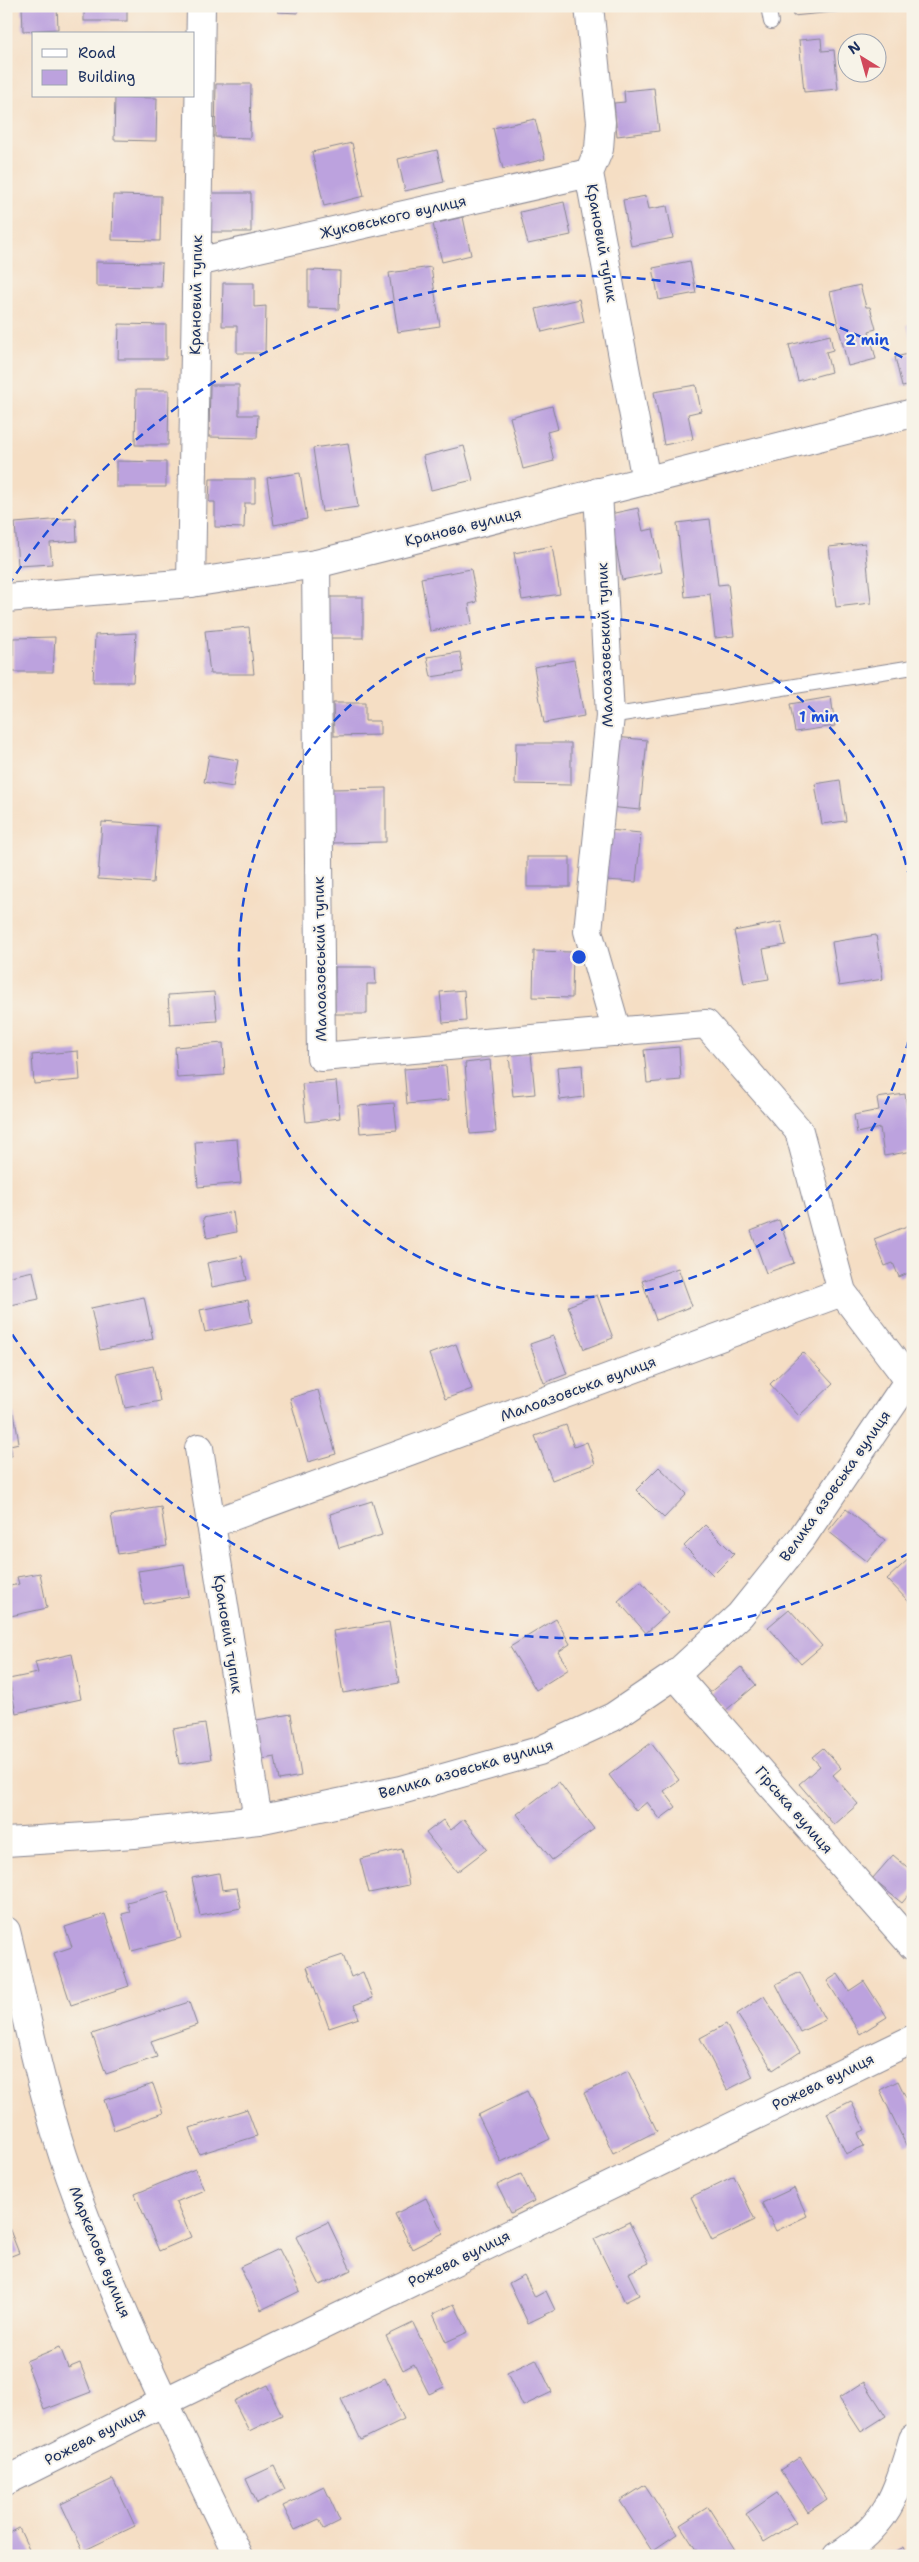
<svg xmlns="http://www.w3.org/2000/svg" width="919" height="2562" font-family="'Shantell Sans',sans-serif">
  <rect width="100%" height="100%" fill="#f7f3e8"/>
  <filter id="ink" filterUnits="userSpaceOnUse"><feTurbulence type="fractalNoise" baseFrequency=".02" numOctaves="2"/><feDisplacementMap in="SourceGraphic" scale="10" xChannelSelector="R" yChannelSelector="G"/><feConvolveMatrix kernelMatrix="1 2 1 2 8 2 1 2 1" color-interpolation-filters="sRGB"/></filter>
  <filter id="wash" filterUnits="userSpaceOnUse"><feTurbulence type="fractalNoise" baseFrequency=".0096" numOctaves="4" result="noise"/><feDisplacementMap in="SourceGraphic" scale="20" xChannelSelector="R" yChannelSelector="G"/><feGaussianBlur stdDeviation="1.12" result="paint"/><feColorMatrix in="noise" values="0 0 0 0 0 0 0 0 0 0 0 0 0 0 0 0 0 1.4 0 .05"/><feComposite in="paint" operator="in"/></filter>
  <g filter="url(#wash)">
    <rect width="100%" height="100%" fill="#f5dec4"/>
    <g id="blocks">
      <g fill="#bca2de">
        <path d="M22,6H57L58,29L23,31Z"/>
        <rect x="84" y="6" width="43" height="15"/>
        <path d="M278,6H298V13L278,12Z"/>
        <path d="M792,6H844V11L793,16Z"/>
        <path d="M821,38L822,51L834,50L838,89L804,92L799,40Z"/>
        <path d="M216,84H251L250,138L215,137Z"/>
        <path d="M654,88L659,131L617,136L614,103L625,102L624,91Z"/>
        <path d="M115,97L157,98L156,141L114,140Z"/>
        <path d="M535,119L545,159L503,169L493,128Z"/>
        <path d="M352,143L364,196L324,206L312,152Z"/>
        <path d="M437,150L444,182L405,191L398,159Z"/>
        <path d="M210,193H251V232H209Z"/>
        <path d="M113,195L161,196L160,241L112,240Z"/>
        <path d="M646,196L649,209L667,206L673,238L631,246L623,200Z"/>
        <path d="M564,202L571,235L528,244L520,212Z"/>
        <path d="M463,217L471,255L442,262L433,224Z"/>
        <path d="M690,261L696,293L659,300L653,268Z"/>
        <path d="M96,262L162,263L161,287L96,286Z"/>
        <path d="M431,267L440,326L398,332L389,273Z"/>
        <path d="M308,270L340,271L339,309L308,308Z"/>
        <path d="M223,283H254V307L266,306L265,353H237V326H222Z"/>
        <path d="M860,285L866,307H870L876,329L869,331L876,359L848,366L830,292Z"/>
        <path d="M579,299L584,322L542,332L536,309Z"/>
        <path d="M913,323V345H912L907,325Z"/>
        <path d="M119,324L166,325V359H118Z"/>
        <path d="M830,335L833,350L826,352L831,372L798,381L789,345Z"/>
        <path d="M913,353V385L902,387L895,357Z"/>
        <path d="M210,385H239V415H258L257,438L209,437Z"/>
        <path d="M696,385L701,411L688,414L693,439L664,445L654,392Z"/>
        <path d="M136,390H169L168,445H135Z"/>
        <path d="M552,406L558,429L547,432L554,461L523,469L510,417Z"/>
        <path d="M348,443L358,507L322,512L313,448Z"/>
        <path d="M464,446L473,480L431,490L423,456Z"/>
        <path d="M116,461L166,462V487H116Z"/>
        <path d="M300,473L307,519L274,525L267,478Z"/>
        <path d="M210,479H255V503H245L244,528L215,527V502H209Z"/>
        <path d="M638,508L643,531L653,529L662,572L622,580L610,514Z"/>
        <path d="M76,518L77,541L50,543L52,564L18,566L15,523Z"/>
        <path d="M710,519L718,585L728,584L734,636L715,638L710,594L685,597L677,523Z"/>
        <path d="M865,543L871,603L836,607L829,547Z"/>
        <path d="M552,546L560,594L522,600L514,553Z"/>
        <path d="M471,569L477,602L469,604L472,624L430,631L421,578Z"/>
        <rect x="327" y="597" width="36" height="41"/>
        <path d="M249,627L254,674H210L205,631Z"/>
        <path d="M136,633L133,682H93L95,635Z"/>
        <path d="M55,637L53,672H13V638Z"/>
        <path d="M460,652L463,672L431,677L427,657Z"/>
        <path d="M574,660L584,716L544,723L534,667Z"/>
        <path d="M831,697L835,726L795,732L790,704Z"/>
        <path d="M333,703H365V721H380V735L334,736Z"/>
        <path d="M615,737L647,740L640,810L608,807Z"/>
        <path d="M516,743H571V785L515,784Z"/>
        <path d="M209,755L238,760L233,787L204,782Z"/>
        <path d="M840,780L846,821L822,824L815,784Z"/>
        <path d="M386,788V842L332,843L331,789Z"/>
        <path d="M102,822L157,826L153,883L98,879Z"/>
        <path d="M609,830L641,833L636,882L605,880Z"/>
        <rect x="527" y="857" width="43" height="30"/>
        <path d="M781,922L786,945L763,949L769,979L744,983L734,931Z"/>
        <path d="M876,935L883,979L839,986L832,942Z"/>
        <path d="M534,951L573,952L572,998L533,997Z"/>
        <path d="M335,967H375L376,984H367V1014H335Z"/>
        <path d="M464,990L466,1021L443,1023L440,992Z"/>
        <path d="M214,992L217,1021L170,1024L168,995Z"/>
        <path d="M223,1043L225,1075L177,1078L175,1047Z"/>
        <path d="M679,1047L681,1080L647,1083L644,1050Z"/>
        <path d="M78,1051L80,1080L34,1084L32,1055Z"/>
        <path d="M531,1053L535,1094L513,1096L509,1055Z"/>
        <path d="M490,1060L496,1132L470,1134L465,1063Z"/>
        <path d="M582,1065L584,1097L560,1100L557,1067Z"/>
        <path d="M446,1066L449,1100L407,1104L404,1069Z"/>
        <path d="M336,1081L340,1118L306,1122L302,1084Z"/>
        <path d="M905,1094L913,1151L884,1156L880,1128L857,1133L854,1115L879,1110L877,1098Z"/>
        <path d="M394,1103L397,1130L360,1133L358,1106Z"/>
        <path d="M237,1139L241,1183L198,1187L195,1142Z"/>
        <path d="M233,1212L236,1232L207,1238L203,1218Z"/>
        <path d="M779,1220L794,1263L766,1273L751,1231Z"/>
        <path d="M912,1224L913,1271L899,1277L893,1263L885,1266L874,1239Z"/>
        <path d="M242,1256L247,1280L212,1287L207,1263Z"/>
        <path d="M678,1268L692,1306L656,1320L642,1281Z"/>
        <path d="M33,1271L39,1299L6,1306V1277Z"/>
        <path d="M597,1295L613,1338L584,1349L568,1306Z"/>
        <path d="M144,1297L153,1339L100,1350L91,1308Z"/>
        <path d="M248,1300L252,1322L205,1332L200,1310Z"/>
        <path d="M553,1336L567,1374L544,1383L530,1344Z"/>
        <path d="M456,1344L472,1389L445,1399L429,1354Z"/>
        <path d="M803,1352L833,1384L799,1416L770,1384Z"/>
        <path d="M153,1366L160,1401L125,1408L117,1374Z"/>
        <path d="M318,1390L336,1454L308,1462L290,1398Z"/>
        <path d="M14,1413L19,1443L10,1445L12,1456L6,1457V1414Z"/>
        <path d="M566,1425L574,1447L587,1442L595,1464L552,1480L535,1436Z"/>
        <path d="M659,1467L687,1494L664,1518L636,1490Z"/>
        <path d="M372,1501L382,1535L339,1548L330,1514Z"/>
        <path d="M161,1507L167,1546L118,1554L111,1515Z"/>
        <path d="M846,1509L885,1540L867,1562L828,1531Z"/>
        <path d="M705,1525L734,1554L713,1575L684,1546Z"/>
        <path d="M913,1555V1606L887,1579Z"/>
        <path d="M184,1564L189,1596L144,1604L138,1571Z"/>
        <path d="M40,1573L47,1608L6,1617V1587L19,1584L17,1577Z"/>
        <path d="M641,1581L668,1613L646,1633L618,1601Z"/>
        <path d="M789,1609L822,1646L801,1664L768,1627Z"/>
        <path d="M556,1619L570,1644L558,1652L569,1669L536,1690L510,1647Z"/>
        <path d="M389,1622L399,1683L343,1693L333,1631Z"/>
        <path d="M72,1654L81,1699L16,1713L9,1679L38,1673L35,1662Z"/>
        <path d="M741,1667L756,1685L725,1711L709,1693Z"/>
        <path d="M291,1714L301,1776L279,1780L275,1757L257,1760L251,1721Z"/>
        <path d="M205,1724L211,1759L179,1764L173,1729Z"/>
        <path d="M651,1743L679,1780L664,1791L676,1807L660,1819L647,1802L636,1811L609,1775Z"/>
        <path d="M823,1748L841,1768L833,1775L858,1804L834,1825L799,1784L820,1766L812,1757Z"/>
        <path d="M559,1782L594,1829L552,1860L517,1814Z"/>
        <path d="M464,1819L487,1849L457,1872L426,1833L443,1820L451,1830Z"/>
        <path d="M402,1849L409,1885L369,1893L360,1859Z"/>
        <path d="M893,1855L913,1872V1890L902,1903L872,1879Z"/>
        <path d="M219,1873L222,1890L237,1888L241,1908L200,1916L192,1878Z"/>
        <path d="M168,1891L181,1938L132,1951L122,1914L130,1912L127,1902Z"/>
        <path d="M105,1914L129,1986L71,2005L54,1953L72,1947L65,1927Z"/>
        <path d="M343,1955L351,1977L363,1972L373,1998L354,2005L359,2018L329,2028L307,1967Z"/>
        <path d="M800,1972L825,2020L800,2032L776,1984Z"/>
        <path d="M838,1974L849,1991L864,1981L887,2017L860,2034L827,1981Z"/>
        <path d="M764,1996L800,2052L773,2070L737,2014Z"/>
        <path d="M189,2002L197,2025L151,2041L157,2057L106,2074L92,2034Z"/>
        <path d="M726,2024L753,2077L727,2090L700,2038Z"/>
        <path d="M628,2071L657,2131L613,2153L584,2093Z"/>
        <path d="M898,2081L913,2112V2142L906,2145L880,2090Z"/>
        <path d="M153,2084L163,2113L114,2130L104,2100Z"/>
        <path d="M527,2091L550,2139L501,2162L478,2115Z"/>
        <path d="M851,2101L865,2130L858,2133L864,2146L846,2154L827,2113Z"/>
        <path d="M247,2109L257,2136L199,2154L190,2128Z"/>
        <path d="M195,2169L204,2190L176,2202L191,2237L159,2251L135,2194Z"/>
        <path d="M521,2174L534,2201L511,2213L497,2185Z"/>
        <path d="M734,2176L755,2220L712,2241L691,2197Z"/>
        <path d="M794,2188L807,2216L776,2231L762,2203Z"/>
        <path d="M426,2198L443,2233L412,2249L395,2214Z"/>
        <path d="M6,2220L19,2253L6,2258Z"/>
        <path d="M328,2222L351,2270L320,2285L296,2237Z"/>
        <path d="M629,2222L649,2263L628,2273L639,2295L625,2302L594,2239Z"/>
        <path d="M279,2249L300,2291L261,2310L240,2267Z"/>
        <path d="M524,2275L535,2297L546,2291L555,2310L528,2323L509,2283Z"/>
        <path d="M454,2304L468,2332L446,2342L433,2314Z"/>
        <path d="M413,2323L444,2387L429,2394L414,2364L403,2370L386,2336Z"/>
        <path d="M60,2347L68,2368L80,2363L91,2392L44,2410L26,2361Z"/>
        <path d="M536,2359L552,2392L523,2406L507,2373Z"/>
        <path d="M385,2378L404,2419L361,2440L341,2399Z"/>
        <path d="M864,2382L886,2416L861,2432L839,2398Z"/>
        <path d="M267,2385L282,2415L249,2431L234,2401Z"/>
        <path d="M800,2457L827,2499L808,2512L780,2470Z"/>
        <path d="M274,2466L285,2489L257,2503L246,2479Z"/>
        <path d="M113,2479L135,2526L83,2551L61,2504Z"/>
        <path d="M645,2485L677,2534L652,2551L620,2501Z"/>
        <path d="M324,2486L340,2521L324,2529L319,2519L295,2530L283,2506Z"/>
        <path d="M777,2493L796,2522L764,2542L746,2514Z"/>
        <path d="M708,2507L739,2556H700L680,2525Z"/>
        <path d="M19,2528L32,2556H6V2535Z"/>
        <path d="M904,2547L908,2556H887Z"/>
      </g>
    </g>
  </g>
  <g filter="url(#ink)">
    <use href="#blocks" fill-opacity="0" stroke="#888691" stroke-width="1"/>
    <g fill="none" stroke-linecap="round" stroke-linejoin="round">
      <defs>
        <g id="service">
          <path d="M768,6L771,22"/>
          <path d="M610,716L913,667"/>
        </g>
        <g id="minor">
          <path d="M589,6L601,122L599,149L589,173L646,481"/>
          <path d="M197,262L589,173"/>
          <path d="M598,492L610,716L588,931L617,1032"/>
          <path d="M316,564L321,1057L706,1024L799,1131L842,1292L908,1379"/>
          <path d="M191,583L201,6"/>
          <path d="M6,598L191,583L316,564L913,413"/>
          <path d="M199,1448L258,1820"/>
          <path d="M211,1524L842,1292"/>
          <path d="M675,1675L913,1946"/>
          <path d="M6,1931C26,2013 42,2097 70,2176C116,2307 178,2431 238,2556"/>
          <path d="M6,2481L164,2402L913,2039"/>
          <path d="M838,2556C889,2523 896,2495 913,2439"/>
        </g>
        <path id="tertiary" d="M6,1842L134,1834L258,1820L401,1790L539,1751L613,1717L675,1675L740,1615L801,1539L913,1374"/>
      </defs>
      <use href="#service" stroke="#888691" stroke-width="16"/>
      <use href="#minor" stroke="#888691" stroke-width="30"/>
      <use href="#tertiary" stroke="#888691" stroke-width="30"/>
      <use href="#service" stroke="#fff" stroke-width="14"/>
      <use href="#minor" stroke="#fff" stroke-width="28"/>
      <use href="#tertiary" stroke="#fff" stroke-width="28"/>
    </g>
  </g>
  <g fill="none" stroke="#1d4ed8" stroke-width="2.5" stroke-dasharray="9 6">
    <path d="M912 1025A340 340 0 1 1 912 889"/>
    <path d="M909 1553A681 681 0 0 1 8 1328M8 586A681 681 0 0 1 909 361"/>
  </g>
  <g text-anchor="middle" dominant-baseline="central" stroke-width="4" stroke-linejoin="round" paint-order="stroke">
    <g font-size="15" fill="#1b2f5e" stroke="#f7f3e8">
      <text transform="translate(393 217) rotate(-13)">Жуковського вулиця</text>
      <text transform="translate(602 243) rotate(80)">Крановий тупик</text>
      <text transform="translate(196 295) rotate(-89)">Крановий тупик</text>
      <text transform="translate(463 527) rotate(-14)">Кранова вулиця</text>
      <text transform="translate(605 645) rotate(-92)">Малоазовський тупик</text>
      <text transform="translate(320 959) rotate(-91)">Малоазовський тупик</text>
      <text transform="translate(578 1389) rotate(-20)">Малоазовська вулиця</text>
      <text transform="translate(835 1486) rotate(-55)">Велика азовська вулиця</text>
      <text transform="translate(228 1634) rotate(81)">Крановий тупик</text>
      <text transform="translate(466 1769) rotate(-16)">Велика азовська вулиця</text>
      <text transform="translate(794 1810) rotate(49)">Гірська вулиця</text>
      <text transform="translate(823 2082) rotate(-26)">Рожева вулиця</text>
      <text transform="translate(100 2252) rotate(68)">Маркелова вулиця</text>
      <text transform="translate(459 2259) rotate(-26)">Рожева вулиця</text>
      <text transform="translate(95 2436) rotate(-27)">Рожева вулиця</text>
    </g>
  </g>
  <circle cx="579" cy="957" r="8" fill="#1d4ed8" stroke="#f7f3e8" stroke-width="2.5"/>
  <g font-size="15" text-anchor="middle" font-weight="bold" fill="#1d4ed8" stroke="#f7f3e8" stroke-width="4" stroke-linejoin="round" paint-order="stroke">
    <text x="867" y="345">2 min</text>
    <text x="819" y="722">1 min</text>
  </g>
  <rect width="919" height="2562" fill="none" stroke="#f7f3e8" stroke-width="25"/>
  <rect x="32" y="32" width="162" height="65" fill="#f7f3e8" stroke="#9fa5b1"/>
  <rect x="42" y="49" width="25" height="8" fill="#ffffff" stroke="#9fa5b1"/>
  <text x="78" y="58" font-size="15" fill="#1b2f5e">Road</text>
  <rect x="42" y="70" width="25" height="15" fill="#bca2de" stroke="#9fa5b1"/>
  <text x="78" y="82" font-size="15" fill="#1b2f5e">Building</text>
  <g transform="translate(862 58) rotate(323)"><circle r="24" fill="#f7f3e8" stroke="#9fa5b1"/>
  <path d="M0-4L9 19L0 12L-9 19Z" fill="#d1495b"/>
  <text y="-8" font-size="14" font-weight="bold" text-anchor="middle" fill="#1b2f5e">N</text>
  </g>
</svg>
